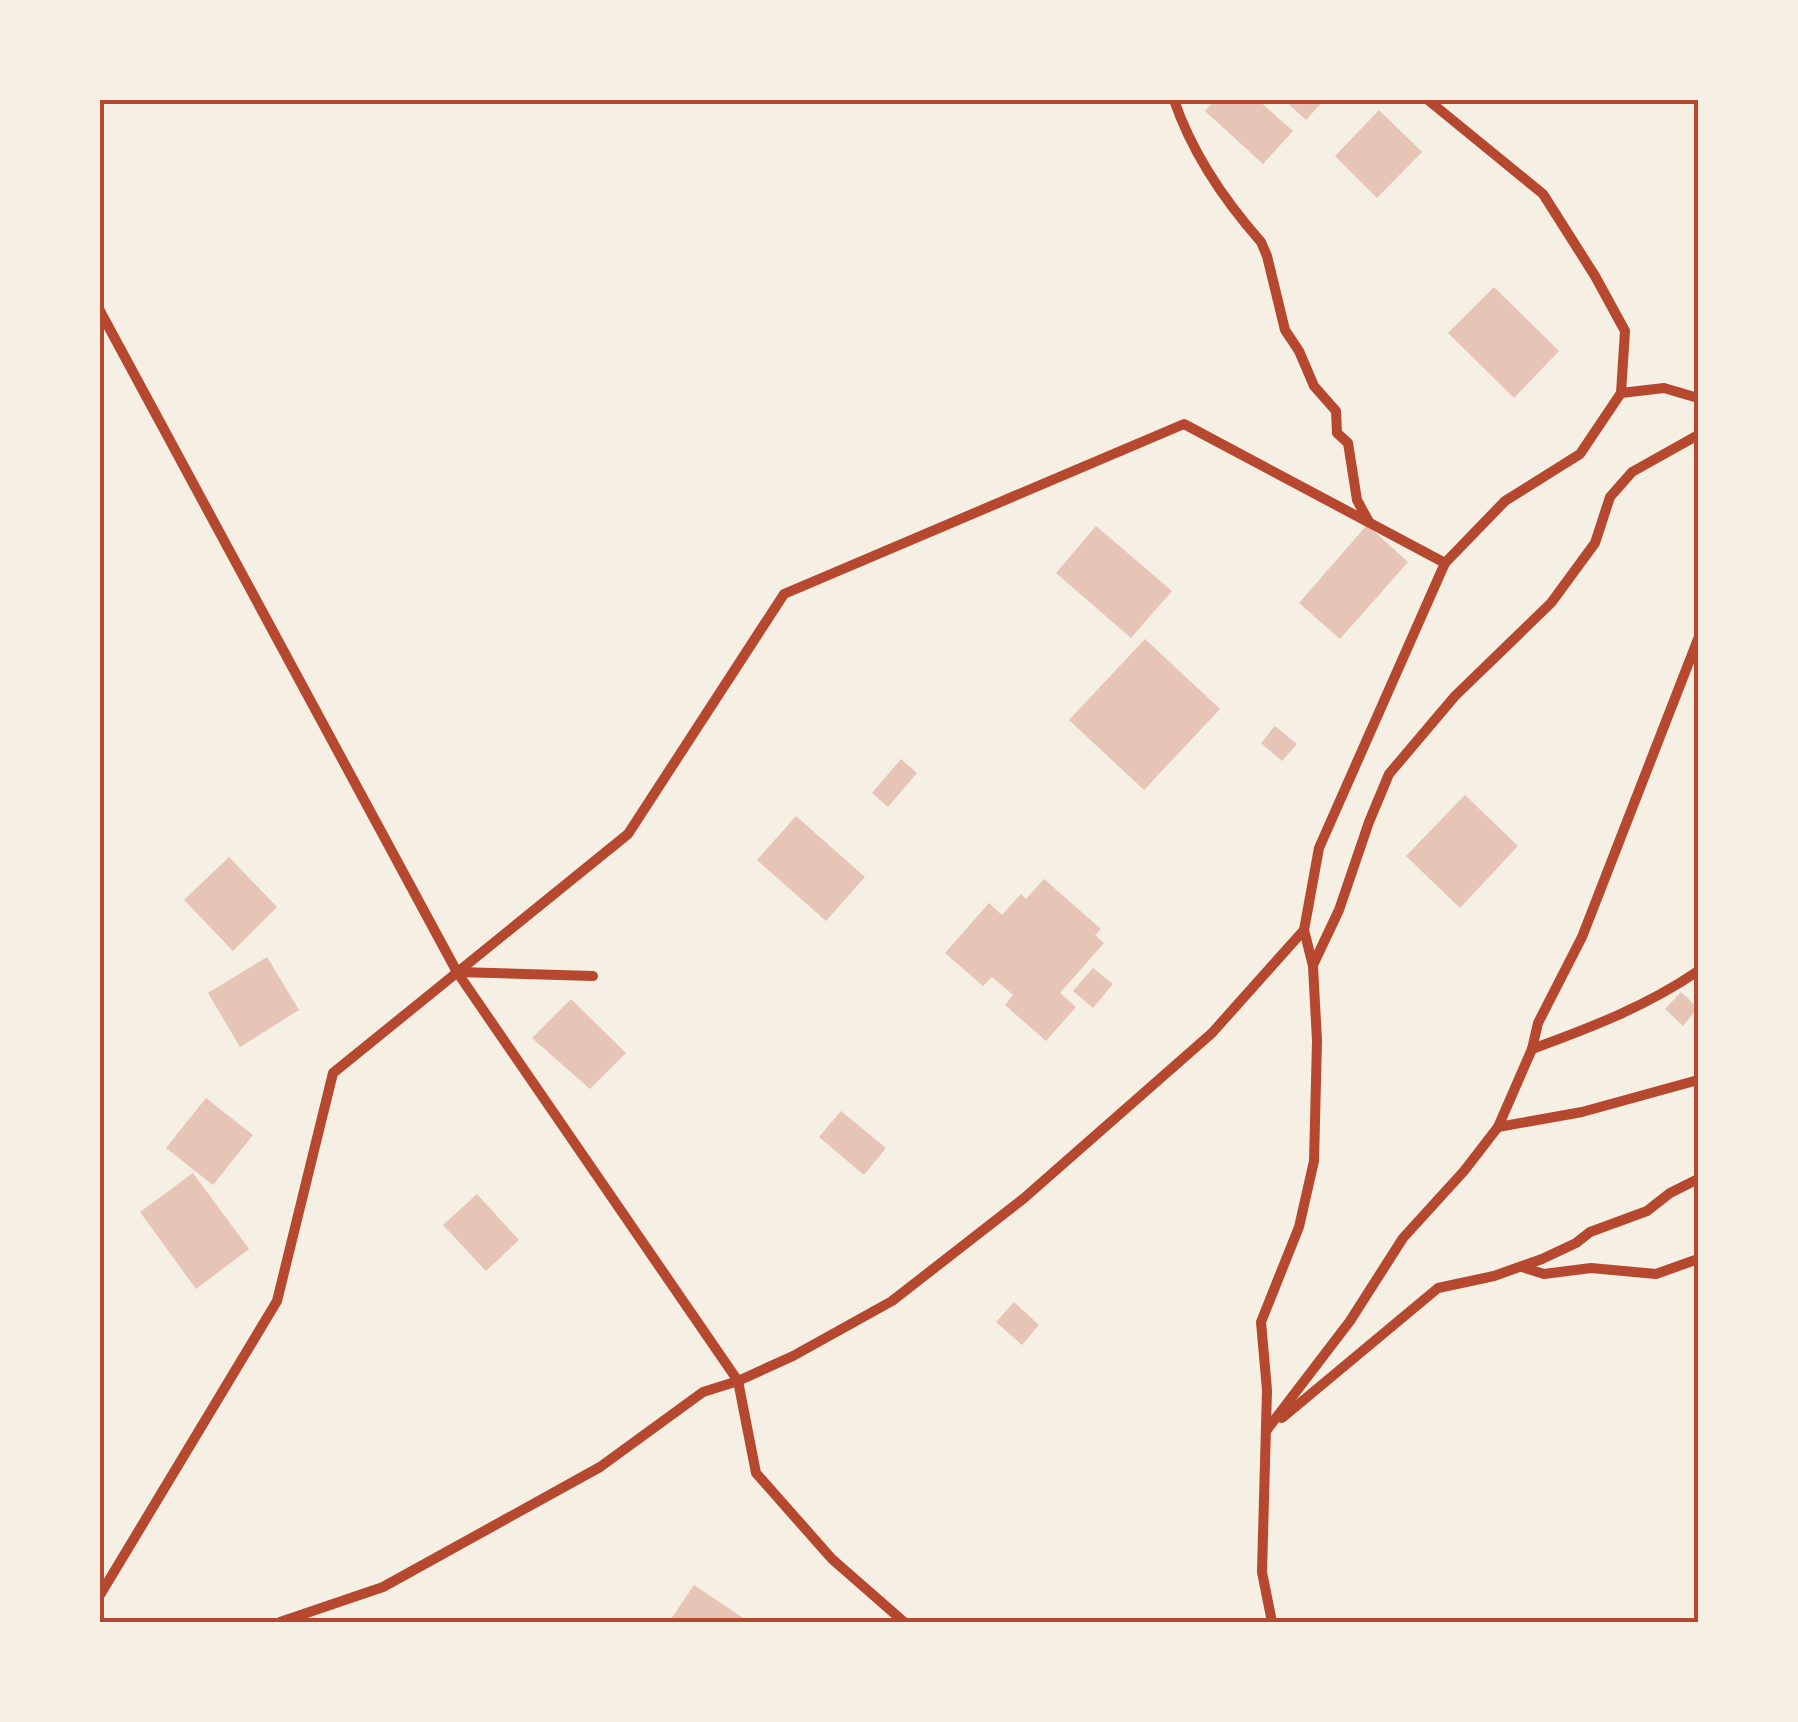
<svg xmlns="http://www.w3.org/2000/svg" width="1798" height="1722" font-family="Jost,sans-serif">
  <rect width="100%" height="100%" fill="#f6efe4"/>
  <g fill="#e6c5b7">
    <path d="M1215,100H1258L1293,131L1263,164L1205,111Z"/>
    <path d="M1284,100H1324L1306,120Z"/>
    <path d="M1379,110L1422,152L1377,198L1335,156Z"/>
    <path d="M1494,287L1559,351L1514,398L1448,333Z"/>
    <path d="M1367,525L1408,562L1340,639L1299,603Z"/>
    <path d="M1096,526L1172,591L1131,638L1056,573Z"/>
    <path d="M1145,639L1220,709L1144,790L1069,720Z"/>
    <path d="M1275,726L1297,744L1282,761L1261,743Z"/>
    <path d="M901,759L917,773L888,807L872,793Z"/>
    <path d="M1465,795L1518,846L1460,908L1406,856Z"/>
    <path d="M796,816L865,877L826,921L757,860Z"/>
    <path d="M229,857L277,907L233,951L184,900Z"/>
    <path d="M1044,879L1101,929L1095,935L1104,943L1060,993L1076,1007L1046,1041L1005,1005L1013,995L992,977L983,986L945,953L989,903L1002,915L1021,894L1026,899Z"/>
    <path d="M267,957L299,1010L240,1047L208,993Z"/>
    <path d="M1093,968L1113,984L1093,1008L1073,991Z"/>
    <path d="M1681,992L1698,1008L1683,1026L1665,1009Z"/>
    <path d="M571,999L626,1053L590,1089L532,1038Z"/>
    <path d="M206,1098L253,1135L213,1185L166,1148Z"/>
    <path d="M841,1111L886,1148L864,1175L819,1137Z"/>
    <path d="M193,1173L249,1249L196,1289L140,1212Z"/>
    <path d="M477,1194L519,1240L486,1271L443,1225Z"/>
    <path d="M1014,1302L1039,1325L1022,1345L996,1322Z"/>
    <path d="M694,1585L749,1622H669Z"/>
  </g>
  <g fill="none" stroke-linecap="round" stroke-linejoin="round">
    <g stroke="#b5482f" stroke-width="10">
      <path d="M1174,100C1192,153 1224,200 1261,242L1267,256L1285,330L1299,351L1314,386L1336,411L1337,433L1348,443L1357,500L1369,522"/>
      <path d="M100,311L457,972L738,1381L756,1473L832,1559L904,1622"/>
      <path d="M1621,393L1664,388L1698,398"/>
      <path d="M1313,965L1339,910L1369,822L1389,774L1455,696L1551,603L1595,543L1610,497L1632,472L1698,435"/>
      <path d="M458,972L593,976"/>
      <path d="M1532,1049C1590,1028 1647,1006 1698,971"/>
      <path d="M1498,1127L1582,1112L1698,1080"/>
      <path d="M1522,1267L1544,1274L1591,1268L1656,1274L1698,1259"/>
      <path d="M1282,1418L1438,1288L1494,1276L1542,1259L1576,1243L1590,1232L1647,1211L1670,1193L1698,1179"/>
      <path d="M1266,1431L1350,1321L1403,1238L1464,1171L1498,1127L1532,1049L1538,1023L1582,937L1698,639"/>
      <path d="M100,1595L277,1301L333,1073L628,834L784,594L1184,424L1445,563"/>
      <path d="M280,1622L383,1587L600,1467L703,1392L738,1381L793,1356L892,1301L1023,1199L1212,1033L1304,930"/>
      <path d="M1272,1622L1262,1572L1267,1390L1261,1322L1299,1227L1314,1161L1317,1041L1313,966L1304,930L1319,848L1445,563L1505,501L1580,454L1621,393L1625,331L1595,276L1543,194L1428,100"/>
    </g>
  </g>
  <rect width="1798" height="1722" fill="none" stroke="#f6efe4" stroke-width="205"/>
  <rect x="102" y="102" width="1594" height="1518" fill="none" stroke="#b5482f" stroke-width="4"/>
</svg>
